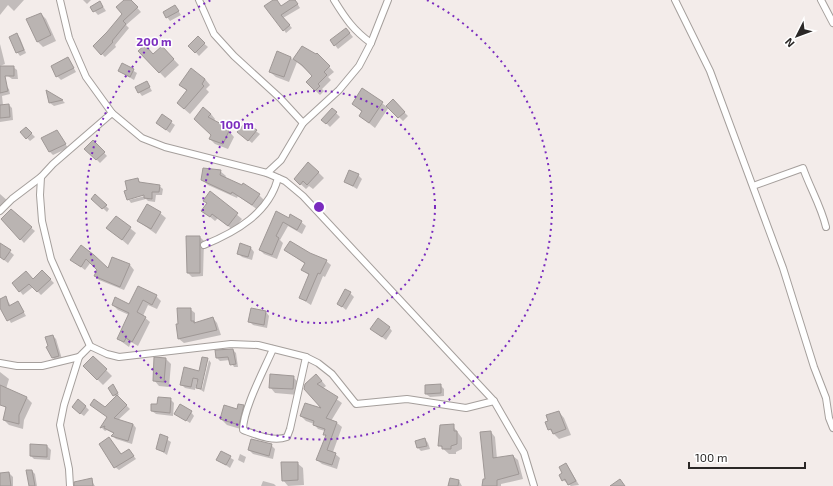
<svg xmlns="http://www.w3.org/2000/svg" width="833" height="486" font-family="'Exo 2',sans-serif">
  <rect width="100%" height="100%" fill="#f3ecea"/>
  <g fill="#0003">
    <path d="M0,0H24L14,11L8,5L0,15Z"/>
    <path d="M83,0H91L87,4Z"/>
    <path d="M125,0H130L141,12L126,25L129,28L115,45L116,47L105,57L94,46L108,33L123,14Z"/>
    <path d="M275,0L282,7L295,0L300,8L283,18L292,28L286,33L284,30Z"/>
    <path d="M100,2L106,11L98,15L91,7Z"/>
    <path d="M175,6L181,15L170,21L167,17Z"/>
    <path d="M41,14L46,19L56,41L43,47L37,41Z"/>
    <path d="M349,32L353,37L338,49L331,40Z"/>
    <path d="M17,35L20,38L26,53L20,56L17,52Z"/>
    <path d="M198,38L208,47L199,56L190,46Z"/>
    <path d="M0,44L5,64L0,66Z"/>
    <path d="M162,47L179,65L165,78L139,51L153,55Z"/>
    <path d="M302,47L316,56L317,54L334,72L328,77L331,80L322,89L324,91L320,95L307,82L313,76L297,62L289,82L276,77L270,72L291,58L294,60Z"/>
    <path d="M68,58L76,72L61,80L57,76Z"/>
    <path d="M122,64L137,73L134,80L119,71Z"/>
    <path d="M13,67L17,70L18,79H12L8,76Z"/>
    <path d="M205,79L210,85L206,89L209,92L190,114L183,108L187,91L180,85Z"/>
    <path d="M147,82L152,91L142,96L139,92Z"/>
    <path d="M6,86L9,89L10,94L2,96L3,105H9L12,108L13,120L0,122V87Z"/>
    <path d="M363,89L387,107L393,101L408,116L403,121L389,107L375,128L360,116L362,112L353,104Z"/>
    <path d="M48,92L62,100L65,103L54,106L50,103Z"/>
    <path d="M332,109L340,117L330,127L323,120Z"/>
    <path d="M211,114L215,119L214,121L226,128L234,137L228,149L215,144L210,139L212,136L209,132L195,119Z"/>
    <path d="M162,116L175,125L170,133L157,123Z"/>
    <path d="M245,124L260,134L252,143L242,135Z"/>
    <path d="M26,128L35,137L30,141L21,132Z"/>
    <path d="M57,131L68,148L53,155L49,151Z"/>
    <path d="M93,141L107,156L100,163L86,149Z"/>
    <path d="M220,171L226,176L225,178L259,195L264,200L258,210L238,196L237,198L208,185L202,179Z"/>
    <path d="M318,172L324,178L313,189L309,186L306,189L295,179Z"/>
    <path d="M358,175L362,179L357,189L345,182Z"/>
    <path d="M137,179L141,183L159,186L163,189L162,195H156L155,202L148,201L146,199L131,203L129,200L149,195V193L127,199Z"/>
    <path d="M210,192L242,219L233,230L218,218L215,221L203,211L208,204L205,201Z"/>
    <path d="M0,194L9,202L0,213Z"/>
    <path d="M96,196L109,209L107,212L93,199Z"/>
    <path d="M11,211L35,231L24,243L3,219Z"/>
    <path d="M160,213L166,218L156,234L138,221Z"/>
    <path d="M276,213L289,219L301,222L306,226L302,234L288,226L280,240L283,243L277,259L264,254L260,250Z"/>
    <path d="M116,217L136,233L128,245L108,228Z"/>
    <path d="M187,237H200L204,241L203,276L192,277L188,273Z"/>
    <path d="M2,245L14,255L8,263L0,257Z"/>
    <path d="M241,245L251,248L254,252L252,260L242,257L238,253Z"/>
    <path d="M81,247L108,269L112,258L130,265L134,270L124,290L99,280L95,276L98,270L91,262L85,270L72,260Z"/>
    <path d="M286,250L309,254L326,261L331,265L325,277L323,276L311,305L300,298L310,276L302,270L305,264Z"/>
    <path d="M42,271L54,283L41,295L33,287L23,295L13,283L33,280Z"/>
    <path d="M138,287L156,296L161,301L157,309L148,305L143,316L150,322L138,346L131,342L129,347L118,339L129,315L118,310L113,305H129Z"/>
    <path d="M350,293L354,297L346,310L338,303Z"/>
    <path d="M6,298L11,306L18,302L26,316L11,323L0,304V300Z"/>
    <path d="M190,309L195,313V324L213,318L217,323L221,335L184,343L179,339L177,325Z"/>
    <path d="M266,312L269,316L267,328L253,325L249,321Z"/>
    <path d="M389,327L392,331L386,340L375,332Z"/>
    <path d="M53,336L56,339L62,359L56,361L52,357Z"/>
    <path d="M233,350L236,353L238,367H234L230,360L220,361L217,358Z"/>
    <path d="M93,357L112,376L103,385L84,366Z"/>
    <path d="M166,359L171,364L169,387L159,386L154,380Z"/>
    <path d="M209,360L211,363L204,392L198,388L199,381H197L195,390L185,388L181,384L200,373L201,388L202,389Z"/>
    <path d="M0,372L9,379L6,389L27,398L32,403L24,420L23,429L9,425L4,420L6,409L0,397Z"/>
    <path d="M293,377L299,383L298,395L275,393L270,387Z"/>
    <path d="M321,380L326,386L322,389L342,403L331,421L337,423L342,427L333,452L340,458L337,469L322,464L317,460L326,437L324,434L325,431L318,429L314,424L306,421L301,416L324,410L305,388Z"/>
    <path d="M440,385L444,389V396L430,397L426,394Z"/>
    <path d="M114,387L119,395L117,396L130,409L118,420L133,424L136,428L132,444L116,439L113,436L115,434L107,430L105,431L102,428L108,417L105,408L116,398L114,395Z"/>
    <path d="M170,399L174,403L173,416L156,414L152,411Z"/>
    <path d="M85,406L89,410L84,416L77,411Z"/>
    <path d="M243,406L249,412L244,430L227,425L221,419Z"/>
    <path d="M191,412L194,416L190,423L176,414Z"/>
    <path d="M559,412L564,418L571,435L559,439L549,429Z"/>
    <path d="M453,426L462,438V449L456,452V454H449L439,445Z"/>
    <path d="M491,432L495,437L497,459L513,456L518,460L523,479L501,484V486H483L486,480Z"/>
    <path d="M161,436L171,442L167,455L157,448Z"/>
    <path d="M425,439L428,443L430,449L421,451L417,447Z"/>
    <path d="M112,442L122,455L129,450L136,459L119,470L115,467Z"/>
    <path d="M271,445L275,449L273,459L253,454L249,450Z"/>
    <path d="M47,446L51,450L50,460L34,459L31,456Z"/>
    <path d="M221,452L234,460L230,468L218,460Z"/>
    <path d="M240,454L246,457L244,463L238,460Z"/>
    <path d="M297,463L303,468L304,485L288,486L283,480Z"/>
    <path d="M566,464L569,468L579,485L571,486L563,480L560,475L563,473Z"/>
    <path d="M32,471L35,474L37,486H30Z"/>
    <path d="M9,473L13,477V486H0V474Z"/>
    <path d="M91,480L95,486H78Z"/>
    <path d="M450,480L459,481L462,486H449Z"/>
    <path d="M263,481L274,484L276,486H261Z"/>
  </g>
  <g fill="#bab4b2" stroke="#9f9896">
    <path d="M124,0H131L138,7L123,21L126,24L112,41L113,42L101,55L93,46L107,32L122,14L116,7Z"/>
    <path d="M273,0H277L281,6L290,0H295L298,4L281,15L290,25L283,31L264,6Z"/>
    <path d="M100,1L103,7L93,12L90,7Z"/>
    <path d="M175,5L179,11L166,18L163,12Z"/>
    <path d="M41,13L51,35L37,42L26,19Z"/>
    <path d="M346,28L350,33L334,46L330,40Z"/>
    <path d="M17,33L24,50L16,53L9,37Z"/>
    <path d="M198,36L205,43L195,53L188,46Z"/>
    <path d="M145,45L153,54L162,46L174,59L159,73L138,51Z"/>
    <path d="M302,46L316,54L317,53L330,66L324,72L327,75L318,84L320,86L315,91L306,82L312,76L302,65L293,59Z"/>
    <path d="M277,51L291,57L284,77L269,72Z"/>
    <path d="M68,57L74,68L56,77L51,66Z"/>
    <path d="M122,63L134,69L130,77L118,71Z"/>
    <path d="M0,66H14V76H5L8,91L0,93Z"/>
    <path d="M191,68L205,79L202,84L204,86L184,109L177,103L187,90L179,85Z"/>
    <path d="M147,81L150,87L138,93L135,87Z"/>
    <path d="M362,88L383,102L369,123L359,116L362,111L352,104Z"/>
    <path d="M46,90L63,100L49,103Z"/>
    <path d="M393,99L405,112L398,118L386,106Z"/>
    <path d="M9,104L10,117L0,118V105Z"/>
    <path d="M203,107L211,114L208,117L227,127L226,129L229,131L223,144L209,139L211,135L194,119Z"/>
    <path d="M332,108L337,112L326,124L321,120Z"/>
    <path d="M162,114L172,121L166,130L156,123Z"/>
    <path d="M245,123L257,130L248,141L237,132Z"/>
    <path d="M26,127L32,133L26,139L20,132Z"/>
    <path d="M57,130L66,144L49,152L41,138Z"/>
    <path d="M93,140L105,152L96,160L84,149Z"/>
    <path d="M308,162L319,172L307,185L303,181L300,185L294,179Z"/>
    <path d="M203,168L221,170L220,175L242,185L243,183L260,194L252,205L232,192L231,194L201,180Z"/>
    <path d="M349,170L359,174L353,186L344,182Z"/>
    <path d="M138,178L139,182L160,185L159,192H152V199L144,198V195L127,200L124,191L127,190L125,181Z"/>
    <path d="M210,191L238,213L228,226L212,214L210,217L201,211L207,203L203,201Z"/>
    <path d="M95,194L107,205L102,209L91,199Z"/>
    <path d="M147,204L161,212L151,229L137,221Z"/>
    <path d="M11,209L32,227L20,240L1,219Z"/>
    <path d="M276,211L289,218L290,214L302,221L297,230L283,222L276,236L279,238L272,255L259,250Z"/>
    <path d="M116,216L131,227L122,240L106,228Z"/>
    <path d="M186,236H200V273H187Z"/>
    <path d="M290,241L310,253L327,260L320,274L318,273L306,301L299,298L309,274L301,270L305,263L284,250Z"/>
    <path d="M0,243L11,250L4,260L0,257Z"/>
    <path d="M240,243L251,247L248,257L237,254Z"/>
    <path d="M81,245L94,255L108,268L112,257L130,264L120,287L94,276L97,270L86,259L81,267L70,260Z"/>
    <path d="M42,270L51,279L37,292L29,284L19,292L12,283L26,271L33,279Z"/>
    <path d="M138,286L157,295L152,305L143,300L137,312L146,317L132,342L126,338L124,342L117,339L129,313L112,305L115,297L129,304Z"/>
    <path d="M345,289L351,292L342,307L337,304Z"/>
    <path d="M6,296L9,306L18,301L24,312L7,321L0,308V299Z"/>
    <path d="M177,308H191V321H194V323L213,317L217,330L178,339L176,324H178Z"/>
    <path d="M251,308L266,311L264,325L248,322Z"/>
    <path d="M378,318L390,327L382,337L370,329Z"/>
    <path d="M53,335L59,356L52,358L46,347L48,346L45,337Z"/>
    <path d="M233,349L236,364L230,365L228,357L216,358L215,350Z"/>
    <path d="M93,356L107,369L97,380L83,366Z"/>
    <path d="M154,357L166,358L164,382L153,381Z"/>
    <path d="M202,357L208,358L201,389L196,388L198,379L193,378L191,387L180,385L184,367L199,371Z"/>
    <path d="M270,374L294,376L293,389L269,388Z"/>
    <path d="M316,374L322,381L317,384L338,397L326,418L337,422L327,450L336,453L332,465L316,460L326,435H323L325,429L313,425L314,421L300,416L305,403L321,408L304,389L305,384Z"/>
    <path d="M113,384L118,393L113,396L108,388Z"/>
    <path d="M441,384V393L425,394V385Z"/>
    <path d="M0,385L27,397L19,415V424L3,420L6,407L0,405Z"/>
    <path d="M117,395L127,405L114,418L133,424L128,441L111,436L114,433L104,428L105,426L100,428L107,417L90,405L94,399L105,407Z"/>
    <path d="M158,397L171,398L170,413L151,411V404H157Z"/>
    <path d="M78,399L86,406L80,414L72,407Z"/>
    <path d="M180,404L192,411L186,421L174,414Z"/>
    <path d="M238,404L244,405L239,425L220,419L224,405L237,409Z"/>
    <path d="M559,411L566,429L553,434L551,429L548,430L545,422L548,421L546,415Z"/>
    <path d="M454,424V431H457V444L451,446V449H442V446H438L440,425Z"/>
    <path d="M491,431L493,458L513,455L519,474L497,480V486H482L483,479H485L480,432Z"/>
    <path d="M160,434L168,437L164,452L156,449Z"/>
    <path d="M109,437L121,454L129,449L134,456L114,468L99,444Z"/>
    <path d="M425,438L427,446L417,448L415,441Z"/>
    <path d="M251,439L272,444L269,456L248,450Z"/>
    <path d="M30,444L47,445V457L30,456Z"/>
    <path d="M221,451L231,456L226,465L216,460Z"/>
    <path d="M281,462H298V480L282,481Z"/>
    <path d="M566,463L576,481L568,485L565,479L562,481L559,475L562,473L559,467Z"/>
    <path d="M26,470H32L35,486H29Z"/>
    <path d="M9,472L11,486H0V473Z"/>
    <path d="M92,478L93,486H74V482Z"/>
    <path d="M450,478L459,480L458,486H448Z"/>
    <path d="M620,479L625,486H610Z"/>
  </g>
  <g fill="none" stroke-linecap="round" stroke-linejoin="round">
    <defs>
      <g id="minor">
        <path d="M60,0L69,38L86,77L112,113L142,138L165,147L267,173L285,181L303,196L494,401L524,453L534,486"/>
        <path d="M199,0L214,34L234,56L280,98L303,123"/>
        <path d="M334,0C345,18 354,31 371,43"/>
        <path d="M675,0L710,71L783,268L814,367L826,398L829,418L833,428"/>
        <path d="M821,0L833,23"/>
        <path d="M267,173L281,160L303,123L339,90L359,66L371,43L388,0"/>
        <path d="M753,186L803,168C810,188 821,206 826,227"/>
        <path d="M0,211L12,199L41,177"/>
        <path d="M204,245C236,232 269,213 278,178"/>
        <path d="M90,346L51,259L42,221L40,195L41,177L53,164L112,113"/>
        <path d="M273,349C264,370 243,409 243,430C257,435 273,442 287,437L290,429L306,357"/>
        <path d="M0,363L17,366H42L79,357L90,346L107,354L119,357L231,344L258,345L306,357L318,363L332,374L356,404L407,399L466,408L494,401"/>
        <path d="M70,486L69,469L60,425L64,405L79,357"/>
      </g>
    </defs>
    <use href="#minor" stroke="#a59f9c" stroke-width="8"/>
    <use href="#minor" stroke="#fff" stroke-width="6"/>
  </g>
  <g fill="none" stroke="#7b2cbf" stroke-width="2" stroke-dasharray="2 4">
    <circle cx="319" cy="207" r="116"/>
    <path d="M427 0A233 233 0 1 1 211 0"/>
  </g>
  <circle cx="319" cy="207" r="6" fill="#7b2cbf" stroke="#fff" stroke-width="2"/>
  <g font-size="12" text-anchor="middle" font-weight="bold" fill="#7b2cbf" stroke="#fff" stroke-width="3" stroke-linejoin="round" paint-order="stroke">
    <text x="154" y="46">200 m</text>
    <text x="237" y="129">100 m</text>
  </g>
  <g transform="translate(797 36) rotate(228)" stroke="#ffffff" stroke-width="3" paint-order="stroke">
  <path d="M0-3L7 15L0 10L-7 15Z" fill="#2a2726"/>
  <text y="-6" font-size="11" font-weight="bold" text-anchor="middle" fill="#2a2726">N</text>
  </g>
  <path d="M689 462v6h116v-6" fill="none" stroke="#2a2726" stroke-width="2"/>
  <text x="695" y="462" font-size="12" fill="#2a2726" stroke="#ffffff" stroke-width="3" paint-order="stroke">100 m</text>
</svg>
